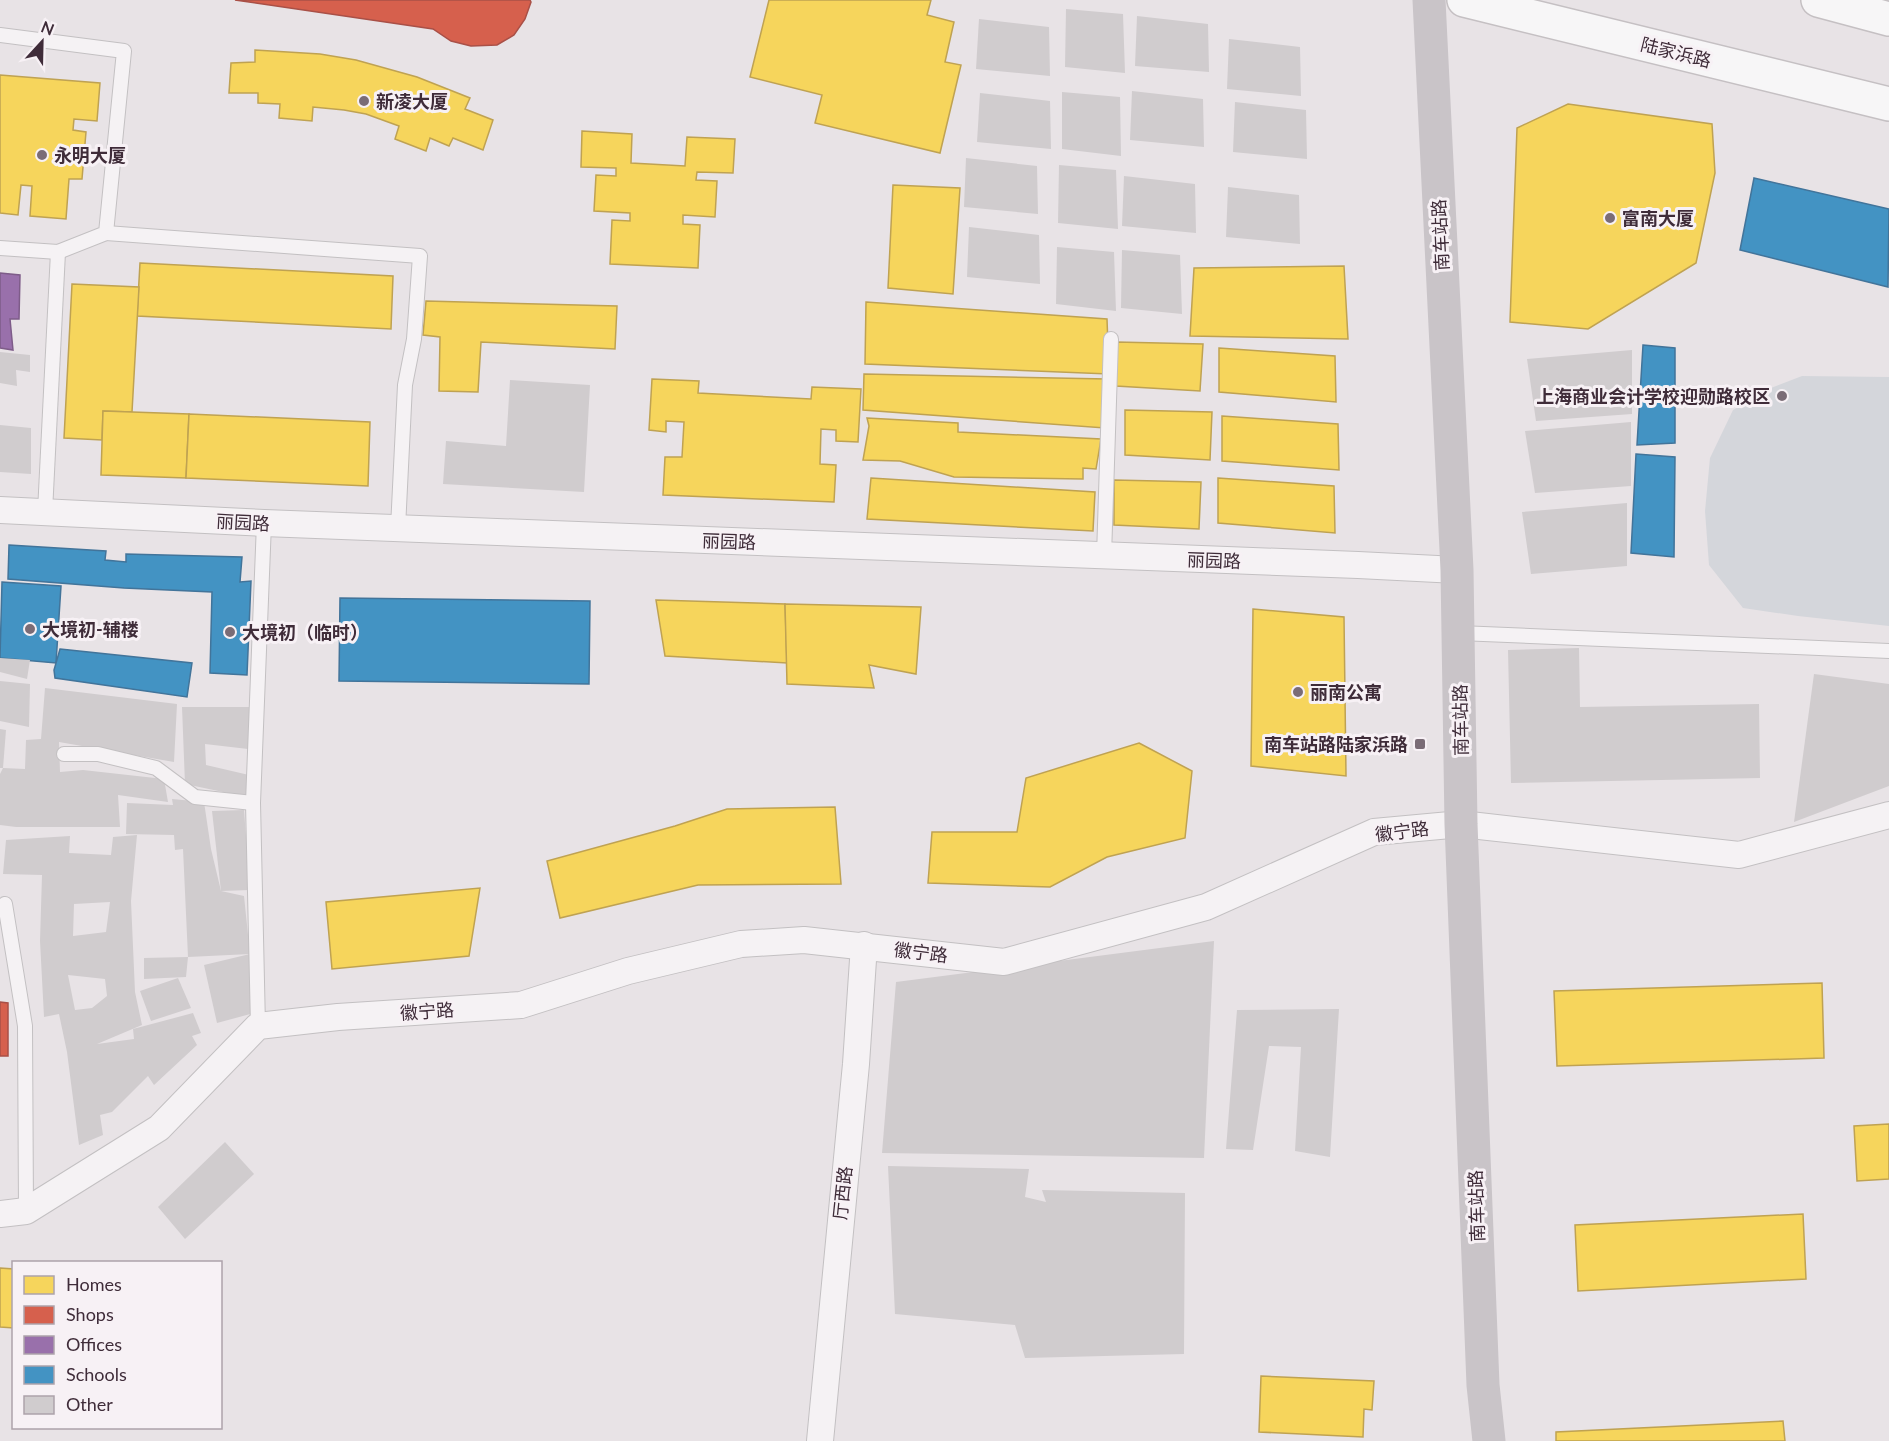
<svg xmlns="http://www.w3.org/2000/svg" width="1889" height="1441" font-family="Lato,'Noto Sans SC',sans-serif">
  <rect width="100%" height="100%" fill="#e8e3e6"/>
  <path fill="#d4d6db" d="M1802,376L1889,377V626L1798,616L1743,608L1709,565L1705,511L1710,458L1733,410L1771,388Z"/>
  <g fill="#f6d55c" stroke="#bfa252" stroke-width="1.5">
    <path d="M769,0H931L927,15L954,22L945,62L961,65L940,153L815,123L822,95L750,77Z"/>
    <path d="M255,50L320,54L356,60L417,77L470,98L465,109L493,120L483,150L453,138L449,146L430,138L426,151L395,139L399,126L366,114L344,110L313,107L312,121L279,118L280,104L258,103V93H229L231,63L255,62Z"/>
    <path d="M0,75L100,83L97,121L74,119L73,130L86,132L82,179H69L66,219L30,216L32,186L21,185L18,215L0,213Z"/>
    <path d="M1568,104L1712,124L1715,173L1696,263L1588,329L1510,322L1517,128Z"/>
    <path d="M582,131L632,134L631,163L685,166L687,137L735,139L733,173L697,172L696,180L717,181L715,217L683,215V224L700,225L698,268L610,264L612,220L630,221V213L594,211L596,175L616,176V168L581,167Z"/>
    <path d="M893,185L960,188L953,294L888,288Z"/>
    <path d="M140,263L393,276L391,329L137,316Z"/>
    <path d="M1344,266L1348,339L1190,336L1194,268Z"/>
    <path d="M72,284L139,287L132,412L103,411L102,440L64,438Z"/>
    <path d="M426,301L617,306L615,349L481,342L478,392L439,391L440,337L423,335Z"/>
    <path d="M866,302L1107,319L1109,374L865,364Z"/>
    <path d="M1116,342L1203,344L1200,391L1116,386Z"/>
    <path d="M1219,348L1335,356L1336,402L1219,392Z"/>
    <path d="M864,374L1107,379L1105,428L863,410Z"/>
    <path d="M652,379L699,381L698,393L811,399L812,387L861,389L858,442L836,441V430L821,429L820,464L836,465L834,502L663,495L665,457H682L684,422L666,421V432L649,430Z"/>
    <path d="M1125,410L1212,412L1210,460L1125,455Z"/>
    <path d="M103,411L189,414L186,478L101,475Z"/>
    <path d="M189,414L370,422L368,486L186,478Z"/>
    <path d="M1222,416L1338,424L1339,470L1222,461Z"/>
    <path d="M867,418L958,423V432L1101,439L1096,469L1083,468V479L954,477L900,461L863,460L869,426Z"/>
    <path d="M871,478L1095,492L1093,531L867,519Z"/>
    <path d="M1218,478L1334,486L1335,533L1218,523Z"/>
    <path d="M1114,480L1201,482L1199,529L1114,525Z"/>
    <path d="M656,600L785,604L787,663L665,656Z"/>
    <path d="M785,604L921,607L916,674L869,665L874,688L787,684Z"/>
    <path d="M1253,609L1344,617L1346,776L1251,766Z"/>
    <path d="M1139,743L1192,771L1185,838L1107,857L1050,887L928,883L932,832H1017L1026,778Z"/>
    <path d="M835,807L841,884L698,885L560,918L547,861L675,826L727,809Z"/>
    <path d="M480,888L469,956L332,969L326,902Z"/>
    <path d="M1822,983L1824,1058L1557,1066L1554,991Z"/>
    <path d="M1889,1124V1179L1857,1181L1854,1126Z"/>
    <path d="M1803,1214L1806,1279L1578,1291L1575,1225Z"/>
    <path d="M0,1268L14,1269V1328L0,1327Z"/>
    <path d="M1261,1376L1374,1381L1372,1410L1364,1409L1363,1437L1259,1432Z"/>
    <path d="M1783,1421L1785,1441H1556V1432Z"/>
  </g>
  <g fill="#d6604d" stroke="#a95047" stroke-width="1.5">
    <path d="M235,0H530L531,2L525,19L514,35L497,45L471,46L451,41L433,29Z"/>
    <path d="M0,1002L8,1003V1056H0Z"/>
  </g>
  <path fill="#9970ab" stroke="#7e5c89" stroke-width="1.5" d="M0,273L20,275L19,319H10L13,350L0,348Z"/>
  <g fill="#4393c3" stroke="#42749a" stroke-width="1.5">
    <path d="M1754,178L1889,209L1888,287L1740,250Z"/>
    <path d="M1643,345L1675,348V443L1637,445Z"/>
    <path d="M1636,454L1675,457L1674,557L1631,553Z"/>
    <path d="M9,545L106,551L105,560L126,562V554L242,557L240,582L251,581L247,675L210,673L212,592L124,588L8,579Z"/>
    <path d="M2,582L61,586L56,663L0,658Z"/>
    <path d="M340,598L590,601L589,684L339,681Z"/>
    <path d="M60,649L192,663L187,697L55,678L54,670Z"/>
  </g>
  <g fill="#d0ccce" fill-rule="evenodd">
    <path d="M1066,9L1123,14L1125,73L1065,67Z"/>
    <path d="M1137,16L1208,24L1209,72L1135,66Z"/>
    <path d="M979,19L1049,27L1050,76L976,69Z"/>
    <path d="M1229,39L1300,47L1301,96L1227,89Z"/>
    <path d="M1132,91L1203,99L1204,147L1130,140Z"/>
    <path d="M1062,92L1120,97L1121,156L1062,149Z"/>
    <path d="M980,93L1050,101L1051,149L977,142Z"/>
    <path d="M1235,102L1306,110L1307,159L1233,152Z"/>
    <path d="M966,158L1037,166L1038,214L964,207Z"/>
    <path d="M1059,165L1116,170L1118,229L1058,223Z"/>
    <path d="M1124,176L1195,184L1196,233L1122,226Z"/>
    <path d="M1228,187L1299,195L1300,244L1226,237Z"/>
    <path d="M969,227L1039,235L1040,284L967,277Z"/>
    <path d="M1057,247L1114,252L1116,311L1056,304Z"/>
    <path d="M1122,250L1180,255L1182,314L1121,308Z"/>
    <path d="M1632,350V414L1536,421L1527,359Z"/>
    <path d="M0,352L30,355V372L16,370L17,386L0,383Z"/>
    <path d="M510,380L590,385L584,492L443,484L446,441L506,446Z"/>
    <path d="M1631,422V486L1535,493L1525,431Z"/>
    <path d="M0,425L31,428V474L0,472Z"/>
    <path d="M1627,503V566L1531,574L1522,512Z"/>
    <path d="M1579,648L1580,707L1759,704L1760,778L1511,783L1508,650Z"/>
    <path d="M0,658L30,660L27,679L0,672Z"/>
    <path d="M1814,674L1889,684V786L1794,822Z"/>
    <path d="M0,681L30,684L29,727L0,721Z"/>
    <path d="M45,688L177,704L174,762L59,742L60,772L83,770L164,779L168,802L118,795L120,827H16L0,825V774L3,768L25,769L26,740L41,739Z"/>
    <path d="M182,707H251L248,749L205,744L206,765L249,775L247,797L185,784Z"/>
    <path d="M0,729L6,730L3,768H0Z"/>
    <path d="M172,799L204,802L211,849L221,891L244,896L250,954L188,957L186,977L144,979V958L188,957L183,849L175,850L174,835L126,834L127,803L173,805Z"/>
    <path d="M244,810L250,890L221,891L212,811Z"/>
    <path d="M137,835L131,901L135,992L142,1025L97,1044L134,1039L133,1029L193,1013L201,1033L192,1036L197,1045L154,1085L148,1076L112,1112L100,1115L103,1135L79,1145L67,1052L59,1014L44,1017L40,941L42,875L3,874L6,840L70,836L69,853L111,855L113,837ZM110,902L106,932L73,936L74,904ZM68,975L105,979L107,996L92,1008L75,1010Z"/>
    <path d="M1214,941L1204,1158L882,1153L896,982Z"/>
    <path d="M250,954L254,1013L217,1023L204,965Z"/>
    <path d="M178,978L191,1008L151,1021L140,991Z"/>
    <path d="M1339,1009L1330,1157L1295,1151L1301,1047L1269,1046L1253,1150L1226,1149L1237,1010Z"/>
    <path d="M225,1142L254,1174L185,1239L158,1207Z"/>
    <path d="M888,1166L1029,1169L1025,1197L1046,1202L1042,1190L1185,1193L1184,1354L1025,1358L1015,1325L895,1314Z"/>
  </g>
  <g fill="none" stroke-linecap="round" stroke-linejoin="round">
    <defs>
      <g id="lane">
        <path d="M0,35L124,51L106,233L58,252L0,248"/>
        <path d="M106,233L420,256L414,339L405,385L398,528"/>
        <path d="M45,512L58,252"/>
        <path d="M1104,556L1111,339"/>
        <path d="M1459,633L1889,651"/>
        <path d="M64,754H98L156,768L195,797L253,803"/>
        <path d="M5,904L25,1026L26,1211"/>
        <path d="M258,1026L253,803L264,523"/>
      </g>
      <g id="street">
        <path d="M0,510L264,523L1358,565L1457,570"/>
        <path d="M0,1214L26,1211L159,1128L258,1026L338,1017L521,1005L628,971L741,944L804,940L1004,962L1206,907L1374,832L1461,824L1739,855L1889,815"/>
        <path d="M820,1441L856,1064L864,945"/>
      </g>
      <g id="primary">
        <path d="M1464,0L1889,104"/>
        <path d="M1818,0L1889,19"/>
      </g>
    </defs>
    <use href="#lane" stroke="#c3c0c2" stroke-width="16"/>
    <use href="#street" stroke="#c3c0c2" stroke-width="28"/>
    <use href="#primary" stroke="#c5c0c3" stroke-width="36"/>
    <use href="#lane" stroke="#f5f2f4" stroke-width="14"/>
    <use href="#street" stroke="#f5f2f4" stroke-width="26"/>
    <path stroke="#c9c4c8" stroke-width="33" d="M1429,0L1457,570L1461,824L1483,1385L1489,1441"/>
    <use href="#primary" stroke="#f7f6f7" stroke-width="33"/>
  </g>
  <g fill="#7a6c76" stroke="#f7f1f5" stroke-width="2">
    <circle cx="364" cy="101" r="6"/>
    <circle cx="42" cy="155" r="6"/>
    <circle cx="1610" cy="218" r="6"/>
    <circle cx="1782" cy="396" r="6"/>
    <circle cx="30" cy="629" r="6"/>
    <circle cx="230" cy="632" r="6"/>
    <circle cx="1298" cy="692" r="6"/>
    <rect x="1414" y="738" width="12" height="12" rx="3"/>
  </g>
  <g text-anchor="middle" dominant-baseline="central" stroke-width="6" stroke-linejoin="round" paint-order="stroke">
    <g font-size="18" fill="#3f2c39" stroke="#f7f1f5">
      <text transform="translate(1676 52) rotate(14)">陆家浜路</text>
      <text transform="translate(1440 235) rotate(-93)">南车站路</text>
      <text transform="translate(243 522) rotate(3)">丽园路</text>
      <text transform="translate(729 541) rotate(2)">丽园路</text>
      <text transform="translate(1214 560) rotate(2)">丽园路</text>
      <text transform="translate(1460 720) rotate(-91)">南车站路</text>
      <text transform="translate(1402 831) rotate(-7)">徽宁路</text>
      <text transform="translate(921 952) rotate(7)">徽宁路</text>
      <text transform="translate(427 1011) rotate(-4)">徽宁路</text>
      <text transform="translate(842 1193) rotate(-84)">厅西路</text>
      <text transform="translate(1476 1206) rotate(-92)">南车站路</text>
    </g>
    <g font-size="18" font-weight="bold" fill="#3f2c39" stroke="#f7f1f5" text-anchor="start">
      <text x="376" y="101">新凌大厦</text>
      <text x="54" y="155">永明大厦</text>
      <text x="1622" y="218">富南大厦</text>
      <text x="1770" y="396" text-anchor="end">上海商业会计学校迎勋路校区</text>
      <text x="42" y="629">大境初-辅楼</text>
      <text x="242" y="632">大境初（临时）</text>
      <text x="1310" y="692">丽南公寓</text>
      <text x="1408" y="744" text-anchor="end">南车站路陆家浜路</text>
    </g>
  </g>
  <rect x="12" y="1261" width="210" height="168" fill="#f7f1f5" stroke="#ada2aa" stroke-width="1.5"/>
  <rect x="24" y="1276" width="30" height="18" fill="#f6d55c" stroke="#ada2aa" stroke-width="1.5"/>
  <text x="66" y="1291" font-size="18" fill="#3f2c39">Homes</text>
  <rect x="24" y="1306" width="30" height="18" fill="#d6604d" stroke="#ada2aa" stroke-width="1.5"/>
  <text x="66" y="1321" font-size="18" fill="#3f2c39">Shops</text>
  <rect x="24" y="1336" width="30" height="18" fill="#9970ab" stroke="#ada2aa" stroke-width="1.5"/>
  <text x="66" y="1351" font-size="18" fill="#3f2c39">Offices</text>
  <rect x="24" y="1366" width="30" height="18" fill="#4393c3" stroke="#ada2aa" stroke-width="1.5"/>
  <text x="66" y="1381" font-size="18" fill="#3f2c39">Schools</text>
  <rect x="24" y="1396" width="30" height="18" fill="#d0ccce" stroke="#ada2aa" stroke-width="1.5"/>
  <text x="66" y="1411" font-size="18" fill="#3f2c39">Other</text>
  <g transform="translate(42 42) rotate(22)" stroke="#f7f1f5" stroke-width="4.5" paint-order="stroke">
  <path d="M0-4.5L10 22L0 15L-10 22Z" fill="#3f2c39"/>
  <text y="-9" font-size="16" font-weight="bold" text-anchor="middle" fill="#3f2c39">N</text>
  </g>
</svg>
